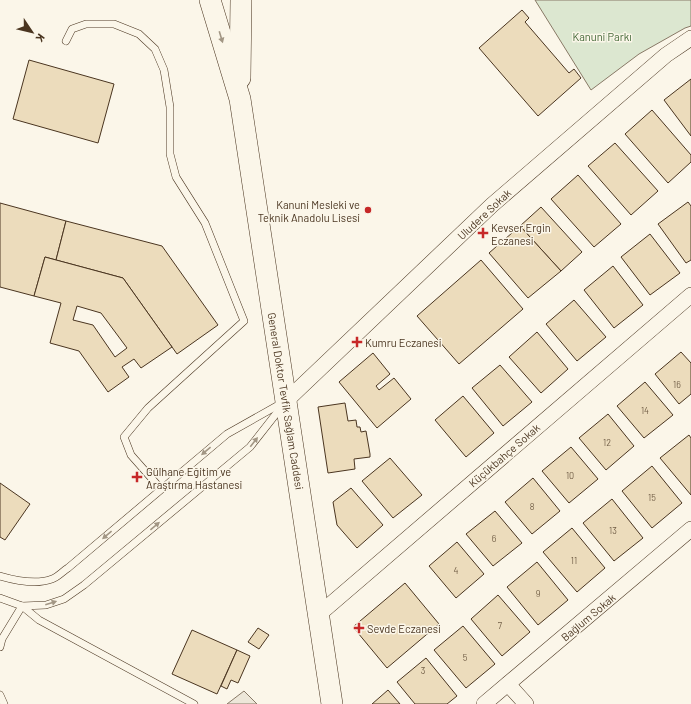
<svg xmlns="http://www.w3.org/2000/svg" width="691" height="704" font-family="Barlow,sans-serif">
  <rect width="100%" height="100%" fill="#fbf6e9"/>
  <path fill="#dce7d0" stroke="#887966" d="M535,0H691V26L685,28L639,54L591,90Z"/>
  <path fill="#ede7d9" stroke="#887966" d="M244,691L257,704H227Z"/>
  <g fill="#ecdcbc" stroke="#4a3520" fill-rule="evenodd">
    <path d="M522,10L529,18L525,22L569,73L574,69L581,78L538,116L479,48Z"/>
    <path d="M29,60L114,84L98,143L13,119Z"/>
    <path d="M691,79V136L664,100Z"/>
    <path d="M652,110L691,155V162L668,183L625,134Z"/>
    <path d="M615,143L658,191L631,215L588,166Z"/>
    <path d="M578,175L621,224L594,247L551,199Z"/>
    <path d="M688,202L691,206V260L686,263L658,224Z"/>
    <path d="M0,203L66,221L56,260L45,257L34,296L0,287Z"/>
    <path d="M541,207L582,252L561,271L520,226Z"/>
    <path d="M66,221L162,246L218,325L177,354L123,278L56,260Z"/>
    <path d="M520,226L561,271L528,298L489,253Z"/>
    <path d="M650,234L680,273L650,295L621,257Z"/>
    <path d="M45,257L123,278L172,347L141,368L134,359L122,367L129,377L108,392L79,351L50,343L61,303L34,296ZM77,306L101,313L127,348L115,357L93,325L73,320Z"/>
    <path d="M481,260L523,309L459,364L417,316Z"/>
    <path d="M613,266L643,305L614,328L584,290Z"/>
    <path d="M574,300L606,337L577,361L546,324Z"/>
    <path d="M537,332L568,369L541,393L509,357Z"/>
    <path d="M681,352L691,363V394L679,404L655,374Z"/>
    <path d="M373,353L390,374L376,386L379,390L394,378L411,399L377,428L339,382Z"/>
    <path d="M500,365L532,402L503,426L472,388Z"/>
    <path d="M645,382L673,415L644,438L617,406Z"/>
    <path d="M463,396L494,433L466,457L435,420Z"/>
    <path d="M345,403L348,421L356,420L357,427H360L361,432L366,431L370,454V457L354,459L355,469L328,473L318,407Z"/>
    <path d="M608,414L634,446L606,470L579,438Z"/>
    <path d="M689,435L691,438V495L660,458Z"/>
    <path d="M571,447L598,479L569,503L542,471Z"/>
    <path d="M390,458L422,495L393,518L362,481Z"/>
    <path d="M652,466L682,503L652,528L622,491Z"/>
    <path d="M533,478L560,511L532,534L505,502Z"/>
    <path d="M0,483L30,504L5,540L0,537Z"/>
    <path d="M351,488L383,525L357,548L337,525L333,502Z"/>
    <path d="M612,499L643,538L614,561L583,523Z"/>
    <path d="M495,511L522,543L493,566L466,534Z"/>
    <path d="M572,528L605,568L577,592L543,552Z"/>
    <path d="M457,542L484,574L456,598L429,566Z"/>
    <path d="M537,562L568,600L538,625L507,587Z"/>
    <path d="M405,583L439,624L387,668L353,627Z"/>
    <path d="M498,595L530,632L502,656L471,619Z"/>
    <path d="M463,626L495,664L466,688L434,650Z"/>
    <path d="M258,628L269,635L259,649L248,642Z"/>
    <path d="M192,630L237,650L217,694L172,674Z"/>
    <path d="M237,650L250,656L238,683L231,680L227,689L221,686Z"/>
    <path d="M426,658L457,696L447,704H415L397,682Z"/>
    <path d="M388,690L400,704H372Z"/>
  </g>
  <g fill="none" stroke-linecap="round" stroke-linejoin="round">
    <defs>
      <g id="lane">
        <path d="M66,41L72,29L86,24H114L139,34L155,49L164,70L170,107V154L176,177L205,223L244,321L148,408L124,437L131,455L161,489"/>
        <path d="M0,576C17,581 36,585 52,579C58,577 63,571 68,568L227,434L282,403"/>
        <path d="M0,598L22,606L46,605L64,599L84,585L250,447L283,405"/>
        <path d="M0,647L2,639L22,606L39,620L194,704"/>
        <path d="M0,695L4,704"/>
      </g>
      <g id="street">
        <path d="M286,401L492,205L666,55L691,38"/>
        <path d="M317,616L691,295"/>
        <path d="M508,684L526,704"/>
        <path d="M484,704L691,529"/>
      </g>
      <g id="secondary">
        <path d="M210,0L240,99L332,704"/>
        <path d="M240,78L241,0"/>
      </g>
    </defs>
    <use href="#lane" stroke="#4a3520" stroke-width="8"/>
    <use href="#street" stroke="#4a3520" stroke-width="16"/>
    <use href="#secondary" stroke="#4a3520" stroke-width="22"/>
    <use href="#lane" stroke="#fbf6e9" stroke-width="7"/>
    <use href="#street" stroke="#fbf6e9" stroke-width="15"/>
    <use href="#secondary" stroke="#fbf6e9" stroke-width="21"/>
  </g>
  <defs><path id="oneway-solid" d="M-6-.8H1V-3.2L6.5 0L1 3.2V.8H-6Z"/></defs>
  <g fill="#a29684">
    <use href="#oneway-solid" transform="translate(221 37) rotate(73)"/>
    <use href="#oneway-solid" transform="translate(254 442) rotate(-52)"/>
    <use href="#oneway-solid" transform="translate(206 451) rotate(140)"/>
    <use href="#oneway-solid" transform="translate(155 526) rotate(-40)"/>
    <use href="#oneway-solid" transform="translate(107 535) rotate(140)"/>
    <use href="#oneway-solid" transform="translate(51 603) rotate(-18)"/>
  </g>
  <g fill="#c62828" stroke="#fbf6e9" stroke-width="1.5">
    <circle cx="368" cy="210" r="4"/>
    <path d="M481 227h4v4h4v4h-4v4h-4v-4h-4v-4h4z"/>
    <path d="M355 336h4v4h4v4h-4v4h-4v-4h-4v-4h4z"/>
    <path d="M135 471h4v4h4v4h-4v4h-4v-4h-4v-4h4z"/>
    <path d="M357 622h4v4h4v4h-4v4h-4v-4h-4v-4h4z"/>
  </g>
  <g text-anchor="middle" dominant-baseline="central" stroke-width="3" stroke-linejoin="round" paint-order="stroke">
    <g font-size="9" fill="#725f47">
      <text x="677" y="384">16</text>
      <text x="645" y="410">14</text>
      <text x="607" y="442">12</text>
      <text x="570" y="475">10</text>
      <text x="652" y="497">15</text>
      <text x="532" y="506">8</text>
      <text x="613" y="530">13</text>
      <text x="494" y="538">6</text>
      <text x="574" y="560">11</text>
      <text x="456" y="570">4</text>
      <text x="538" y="593">9</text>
      <text x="500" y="625">7</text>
      <text x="465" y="657">5</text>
      <text x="423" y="670">3</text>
    </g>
    <g font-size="11" fill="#436837" stroke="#fbf6e9">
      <text x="602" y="36">Kanuni Parkı</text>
    </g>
    <g font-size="11" fill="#4a3520" stroke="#fbf6e9" text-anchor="start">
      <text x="360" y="204" text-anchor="end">Kanuni Mesleki ve<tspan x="360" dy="13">Teknik Anadolu Lisesi</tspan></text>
      <text x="491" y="227">Kevser Ergin<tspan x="491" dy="13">Eczanesi</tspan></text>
      <text x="365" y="342">Kumru Eczanesi</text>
      <text x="146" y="471">Gülhane Eğitim ve<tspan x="146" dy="13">Araştırma Hastanesi</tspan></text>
      <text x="367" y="628">Sevde Eczanesi</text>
    </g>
    <g font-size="11" fill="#4a3520" stroke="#fbf6e9">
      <text transform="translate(484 214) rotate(-43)">Uludere Sokak</text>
      <text transform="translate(286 401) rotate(81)">General Doktor Tevfik Sağlam Caddesi</text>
      <text transform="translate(504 455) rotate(-41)">Küçükbahçe Sokak</text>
      <text transform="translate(588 617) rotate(-40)">Bağlum Sokak</text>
    </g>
  </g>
  <g transform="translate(32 32) rotate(125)" stroke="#fbf6e9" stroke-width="3" paint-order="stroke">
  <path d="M0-3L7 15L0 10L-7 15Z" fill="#4a3520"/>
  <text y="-6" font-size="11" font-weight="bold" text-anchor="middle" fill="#4a3520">K</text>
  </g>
</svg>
